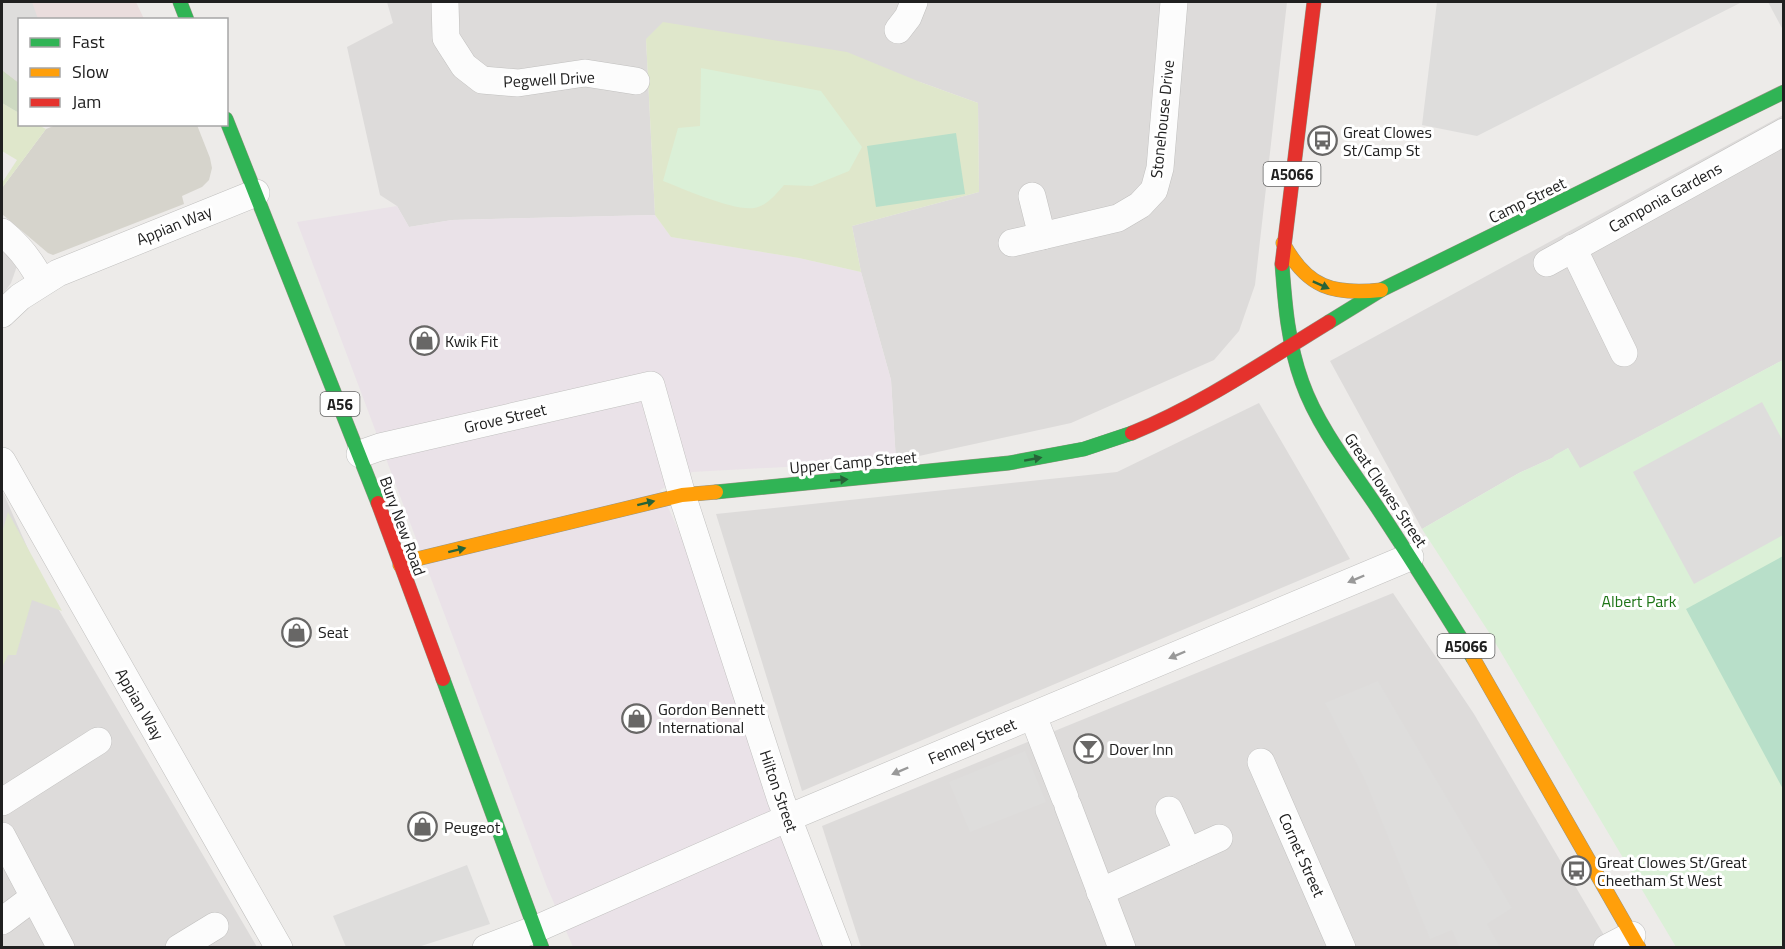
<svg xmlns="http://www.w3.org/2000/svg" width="1785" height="949" font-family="'Titillium Web',sans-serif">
  <rect width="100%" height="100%" fill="#edebe9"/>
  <g fill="#dddbda">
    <path d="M387,2H1287L1255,285L1239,331L1214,360L1071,423L896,461L891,380L861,272L852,226L979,192L978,103L920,82L646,39L655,215L452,220L409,227L397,206L380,195L347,47L393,23Z"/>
    <path d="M1783,115V360L1579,469L1568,448L1552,458L1519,473L1422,529L1330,361Z"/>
    <path d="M2,244L17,266L11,283L2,296Z"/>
    <path d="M1259,403L1350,559L802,791L716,514L1117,472Z"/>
    <path d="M2,490L43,583L257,947H2Z"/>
    <path d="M1393,593L1474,714L1611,947H861L822,826Z"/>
  </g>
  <path fill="#eadddd" d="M2,2H136L144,19L20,20L19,84L2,72Z"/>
  <path fill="#eae2e8" d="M397,206L409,227L452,220L655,215L671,237L799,258L861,272L891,380L896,461L692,472L660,490L701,579L830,947H573L547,887L297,222Z"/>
  <path fill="#d6d4cc" d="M56,125H197L210,158L212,168L209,180L202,187L182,196L184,204L53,255L48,253L2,214V188L46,129Z"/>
  <g fill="#dfe7cb">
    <path d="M663,22L847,52L920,82L978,103L979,192L852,226L861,272L799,258L671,237L655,215L646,39Z"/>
    <path d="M2,103L19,113L20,124L38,125L46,129L2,188V183L17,160L2,151Z"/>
    <path d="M8,512L62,611L32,600L16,655H8L2,668V533Z"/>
  </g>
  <path fill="#cdd9c1" d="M2,70L19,83V113L2,103Z"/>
  <g fill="#dbf0d7">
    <path d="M701,68L821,91L862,147L849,171L812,186L784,185C776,194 767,206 754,208C733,211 684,189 663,181L678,128L700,126Z"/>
    <path d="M1783,360V947H1676L1490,634L1422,529L1519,473L1552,458L1555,455L1568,448L1580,468Z"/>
  </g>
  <g fill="#b8dfc9">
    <path d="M956,133L965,194L876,207L867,146Z"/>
    <path d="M1783,556V789L1686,609Z"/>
  </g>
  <g fill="#dedddc">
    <path d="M2,2H32L38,19L20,20L19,83L2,70Z"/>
    <path d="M1437,2H1742L1477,136L1422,125Z"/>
    <path d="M1768,2H1783V30Z"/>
    <path d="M1762,402L1783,441V535L1694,584L1633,472Z"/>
    <path d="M1378,681L1512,908L1487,924L1500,947H1459L1452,930L1430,939L1364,778L1325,703Z"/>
    <path d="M1025,751L1046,802L970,832L949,782Z"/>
    <path d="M467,865L490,924L418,947H346L333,916Z"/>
  </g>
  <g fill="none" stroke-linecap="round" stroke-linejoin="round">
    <defs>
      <g id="street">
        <path d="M445,2L446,38L464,66L482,80L518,83L585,73L636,81"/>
        <path d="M898,30L908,17L914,2"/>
        <path d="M1032,196L1042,236"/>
        <path d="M2,232C18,245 32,263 41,281"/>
        <path d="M1012,243L1118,218L1140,205L1154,190L1160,168L1174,2"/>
        <path d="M1573,248L1624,353"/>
        <path d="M1547,263L1784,132"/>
        <path d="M2,314L20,297L58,273L256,193"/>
        <path d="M360,454L380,447L651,385L682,495L781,800L838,948"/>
        <path d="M2,461L279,948"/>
        <path d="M1033,716L1065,798"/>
        <path d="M1261,762L1342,948"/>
        <path d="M2,802L98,741"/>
        <path d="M1068,806L1122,948"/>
        <path d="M1169,810L1188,852"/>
        <path d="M2,836L61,948"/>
        <path d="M1100,892L1219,838"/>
        <path d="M2,921L34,897"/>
        <path d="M179,948L215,926"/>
        <path d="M486,948L536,929L788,818L1410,557"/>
        <path d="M1607,948L1632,935"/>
      </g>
      <g id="fast">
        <path d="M180,2L187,20"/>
        <path d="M226,119L378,503"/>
        <path d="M1282,264C1285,305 1288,343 1302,382C1318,427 1350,467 1377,507C1410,557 1442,608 1473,658"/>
        <path d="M1329,322L1381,290L1784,92"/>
        <path d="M716,492L1009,463L1084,449L1132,433"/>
        <path d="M443,679L542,948"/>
      </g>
      <g id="slow">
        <path d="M1283,243C1307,288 1333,295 1381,290"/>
        <path d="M400,565L421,558L682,495L716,492"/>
        <path d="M1473,658L1639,948"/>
      </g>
      <g id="jam">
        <path d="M1282,264L1314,2"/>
        <path d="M1132,433C1201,405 1265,361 1329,322"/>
        <path d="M378,503L443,679"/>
      </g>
    </defs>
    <use href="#street" stroke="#c1c0bf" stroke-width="28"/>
    <use href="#fast" stroke="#969583" stroke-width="15"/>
    <use href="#slow" stroke="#969583" stroke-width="15"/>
    <use href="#jam" stroke="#969583" stroke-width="15"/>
    <use href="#street" stroke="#fcfcfc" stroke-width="27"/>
    <use href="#fast" stroke="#30b455" stroke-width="14"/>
    <use href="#slow" stroke="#ff9f0a" stroke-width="14"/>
    <use href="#jam" stroke="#e5322d" stroke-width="14"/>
  </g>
  <defs><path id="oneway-solid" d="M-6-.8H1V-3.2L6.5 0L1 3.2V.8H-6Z" transform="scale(1.5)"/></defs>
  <g fill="#276338">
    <use href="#oneway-solid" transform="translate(1321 285) rotate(24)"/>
    <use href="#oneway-solid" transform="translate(1033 459) rotate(-10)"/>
    <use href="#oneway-solid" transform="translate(839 480) rotate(-5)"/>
    <use href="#oneway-solid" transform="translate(646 503) rotate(-14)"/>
    <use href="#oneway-solid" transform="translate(457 550) rotate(-14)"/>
  </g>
  <g fill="#999">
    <use href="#oneway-solid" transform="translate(1356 579) rotate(157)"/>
    <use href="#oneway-solid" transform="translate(1177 655) rotate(157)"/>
    <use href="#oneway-solid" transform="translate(900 771) rotate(157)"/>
  </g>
  <defs>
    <symbol id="bus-ring" viewBox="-11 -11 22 22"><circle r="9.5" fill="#fff" stroke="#686766" stroke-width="1.5"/><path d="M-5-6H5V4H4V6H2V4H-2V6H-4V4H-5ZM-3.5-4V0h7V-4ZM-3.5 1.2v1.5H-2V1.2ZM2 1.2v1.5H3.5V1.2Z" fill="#686766"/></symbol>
    <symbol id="shop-ring" viewBox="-11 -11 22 22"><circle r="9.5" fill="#fff" stroke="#686766" stroke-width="1.5"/><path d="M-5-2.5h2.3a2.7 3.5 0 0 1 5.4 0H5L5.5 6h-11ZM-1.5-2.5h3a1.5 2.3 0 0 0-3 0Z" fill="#686766"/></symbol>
    <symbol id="bar-ring" viewBox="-11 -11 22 22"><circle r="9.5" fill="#fff" stroke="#686766" stroke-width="1.5"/><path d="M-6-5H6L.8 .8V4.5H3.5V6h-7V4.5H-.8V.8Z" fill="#686766"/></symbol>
  </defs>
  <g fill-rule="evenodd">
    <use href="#bus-ring" x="1306" y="124" width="33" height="33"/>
    <use href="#shop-ring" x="408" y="324" width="33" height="33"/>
    <use href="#shop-ring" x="280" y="616" width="33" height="33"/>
    <use href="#shop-ring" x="620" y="702" width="33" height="33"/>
    <use href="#bar-ring" x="1072" y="732" width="33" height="33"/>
    <use href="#shop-ring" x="406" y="810" width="33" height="33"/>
    <use href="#bus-ring" x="1560" y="854" width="33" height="33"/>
  </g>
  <g text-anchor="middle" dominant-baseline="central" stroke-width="6" stroke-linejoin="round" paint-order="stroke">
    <g fill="#fff" stroke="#636363" stroke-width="1.5">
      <rect x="1263.5" y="162" width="57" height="24" rx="4.5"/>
      <rect x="320.5" y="392" width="39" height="24" rx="4.5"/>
      <rect x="1437.5" y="634" width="57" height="24" rx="4.5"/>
    </g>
    <g font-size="15" font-weight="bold" fill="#202020">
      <text x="1292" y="174">A5066</text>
      <text x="340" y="404">A56</text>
      <text x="1466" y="646">A5066</text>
    </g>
    <g font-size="16" fill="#202020" stroke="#fff">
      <text transform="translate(549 79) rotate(-3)">Pegwell Drive</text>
      <text transform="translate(1162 119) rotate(-84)">Stonehouse Drive</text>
      <text transform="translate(1665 197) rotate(-29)">Camponia Gardens</text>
      <text transform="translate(1527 200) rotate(-26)">Camp Street</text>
      <text transform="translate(174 225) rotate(-22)">Appian Way</text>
      <text transform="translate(505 418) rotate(-13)">Grove Street</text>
      <text transform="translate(853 462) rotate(-5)">Upper Camp Street</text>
      <text transform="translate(1386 490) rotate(56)">Great Clowes Street</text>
      <text transform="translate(403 526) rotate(70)">Bury New Road</text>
      <text transform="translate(140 704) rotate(60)">Appian Way</text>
      <text transform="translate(972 741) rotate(-23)">Fenney Street</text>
      <text transform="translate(779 791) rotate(71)">Hilton Street</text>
      <text transform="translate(1302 855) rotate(66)">Cornet Street</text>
    </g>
    <g font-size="16" fill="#202020" stroke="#fff" text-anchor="start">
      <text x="1343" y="132">Great Clowes<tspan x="1343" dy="18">St/Camp St</tspan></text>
      <text x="445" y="341">Kwik Fit</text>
      <text x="318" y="632">Seat</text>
      <text x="658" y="709">Gordon Bennett<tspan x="658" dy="18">International</tspan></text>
      <text x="1109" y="749">Dover Inn</text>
      <text x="444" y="827">Peugeot</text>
      <text x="1597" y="862">Great Clowes St/Great<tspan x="1597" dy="18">Cheetham St West</tspan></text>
    </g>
    <g font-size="16" fill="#1e7517" stroke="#fff">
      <text x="1639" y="601">Albert Park</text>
    </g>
  </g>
  <rect width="1785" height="949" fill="none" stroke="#202020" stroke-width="6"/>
  <rect x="18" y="18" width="210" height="108" fill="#ffffff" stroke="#a6a6a6" stroke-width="1.5"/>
  <rect x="30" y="38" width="30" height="9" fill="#30b455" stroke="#a6a6a6" stroke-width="1.5"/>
  <text x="72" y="48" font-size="18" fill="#202020">Fast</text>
  <rect x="30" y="68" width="30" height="9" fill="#ff9f0a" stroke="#a6a6a6" stroke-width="1.5"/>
  <text x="72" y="78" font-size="18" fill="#202020">Slow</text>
  <rect x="30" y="98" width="30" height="9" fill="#e5322d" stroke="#a6a6a6" stroke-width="1.5"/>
  <text x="72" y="108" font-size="18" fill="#202020">Jam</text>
</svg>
